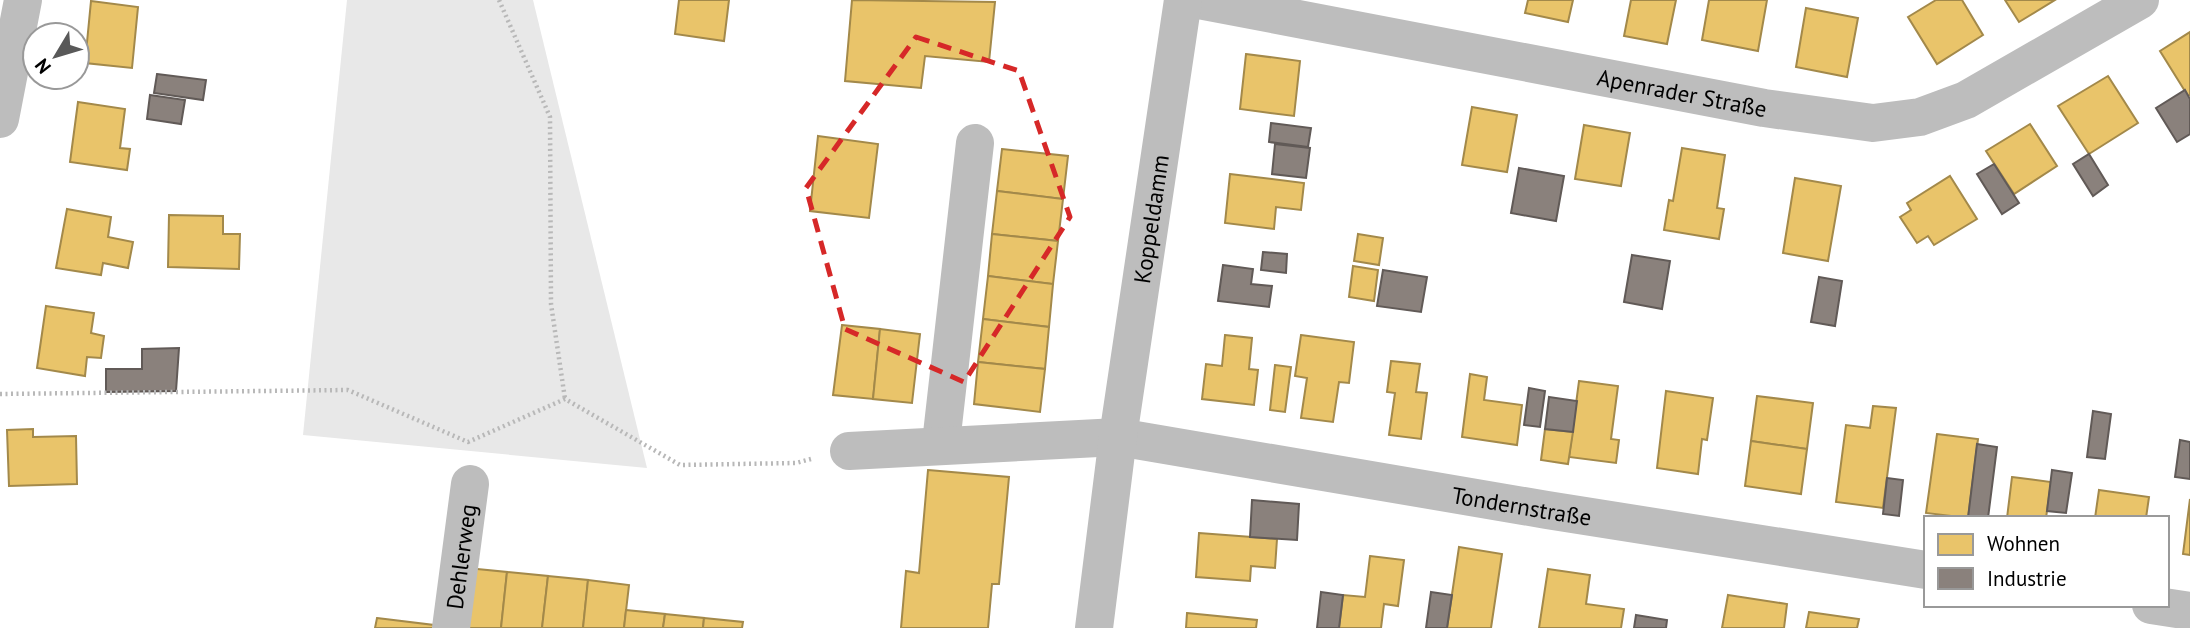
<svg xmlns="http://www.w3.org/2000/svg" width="2190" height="628" font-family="'PT Sans',sans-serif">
  <rect width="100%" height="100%" fill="#fff"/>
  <path fill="#e8e8e8" d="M347,0H533L647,468L303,435Z"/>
  <g fill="#e9c46a" stroke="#a3894a" stroke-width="2">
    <path d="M679,0H729L724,41L675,34Z"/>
    <path d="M852,0L995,2L989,62L925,56L921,88L845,81Z"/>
    <path d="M1528,0H1573L1568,22L1525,13Z"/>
    <path d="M1631,0H1676L1667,44L1624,36Z"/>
    <path d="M1709,0H1767L1758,51L1702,40Z"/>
    <path d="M1936,0H1962L1983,35L1937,64L1908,17Z"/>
    <path d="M2005,0H2055L2019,22Z"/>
    <path d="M91,1L138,7L132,68L85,63Z"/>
    <path d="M1806,8L1858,18L1847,77L1796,67Z"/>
    <path d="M2190,32V95L2188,96L2160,51Z"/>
    <path d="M1246,54L1300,61L1294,116L1240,109Z"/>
    <path d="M2108,76L2138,123L2089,154L2058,106Z"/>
    <path d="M78,102L125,109L120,148L130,149L127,170L70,162Z"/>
    <path d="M1472,107L1517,115L1507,172L1462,165Z"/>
    <path d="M2030,124L2057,166L2014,194L1986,151Z"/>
    <path d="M1584,125L1630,133L1621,186L1575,179Z"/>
    <path d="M818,136L878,144L869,218L810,211Z"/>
    <path d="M1682,148L1725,155L1717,208L1724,209L1719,239L1664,230L1669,200L1673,201Z"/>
    <path d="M1002,149L1068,156L1063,199L997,191Z"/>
    <path d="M1230,174L1304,183L1301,210L1276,207L1274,229L1225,223Z"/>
    <path d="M1950,176L1977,219L1934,245L1928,236L1917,243L1900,217L1911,210L1907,203Z"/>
    <path d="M1795,178L1841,186L1828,261L1783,253Z"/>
    <path d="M997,191L1063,199L1058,241L992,234Z"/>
    <path d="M67,209L111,217L108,237L133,242L128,268L103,263L101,275L56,268Z"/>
    <path d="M169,215L223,216V234H240L239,269L168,267Z"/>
    <path d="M992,234L1058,241L1053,284L988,276Z"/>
    <path d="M1358,234L1383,238L1379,265L1354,261Z"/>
    <path d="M1353,266L1378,270L1374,301L1349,297Z"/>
    <path d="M988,276L1053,284L1049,327L983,319Z"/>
    <path d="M46,306L94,313L91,333L104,336L101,358L87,357L85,376L37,368Z"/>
    <path d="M983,319L1049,327L1045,369L978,362Z"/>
    <path d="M842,325L880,329L873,399L833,395Z"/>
    <path d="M880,329L920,334L912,403L873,399Z"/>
    <path d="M1225,335L1252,338L1249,369L1258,370L1254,405L1202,399L1206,364L1222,366Z"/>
    <path d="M1301,335L1354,342L1349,383L1339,382L1333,422L1301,418L1307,378L1295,376Z"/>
    <path d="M1391,361L1420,364L1416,392L1427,393L1421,439L1389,435L1395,393L1387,392Z"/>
    <path d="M978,362L1045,369L1040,412L974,404Z"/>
    <path d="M1275,365L1291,367L1285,412L1270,410Z"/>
    <path d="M1470,374L1487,377L1484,400L1522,405L1517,445L1462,437Z"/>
    <path d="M1579,381L1618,386L1611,439L1619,440L1616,463L1569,457Z"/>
    <path d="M1666,391L1713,398L1707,440L1702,439L1698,474L1657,468Z"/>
    <path d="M1757,396L1813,403L1807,449L1751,441Z"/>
    <path d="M1873,406L1896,408L1883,508L1836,502L1846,425L1870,428Z"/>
    <path d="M33,429V437L76,436L77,484L9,486L7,430Z"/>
    <path d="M1545,429L1573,432L1568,464L1541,460Z"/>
    <path d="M1937,434L1978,439L1968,518L1926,513Z"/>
    <path d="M1751,441L1807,449L1801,494L1745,486Z"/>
    <path d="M928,470L1009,477L999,584H992L988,628H901L906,571L919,573Z"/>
    <path d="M2012,477L2051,482L2046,518H2007Z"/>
    <path d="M2099,490L2149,497L2146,518H2095Z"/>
    <path d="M2190,499V555L2183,554Z"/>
    <path d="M1199,533L1277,539L1275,568L1251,566L1250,581L1196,577Z"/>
    <path d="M1459,547L1502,554L1491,628H1447Z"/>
    <path d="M1370,556L1404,560L1398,606L1384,604L1381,628H1339L1343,595L1365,597Z"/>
    <path d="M467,568L507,572L501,628H460Z"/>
    <path d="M1548,569L1590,575L1586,604L1624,609L1621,628H1539Z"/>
    <path d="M507,572L548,576L542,628H501Z"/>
    <path d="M548,576L588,580L583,628H542Z"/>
    <path d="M588,580L629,585L624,628H583Z"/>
    <path d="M1728,595L1787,604L1784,628H1722Z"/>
    <path d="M626,610L665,614L663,628H624Z"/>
    <path d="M1809,612L1859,619L1857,628H1806Z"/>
    <path d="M1187,613L1257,620L1256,628H1186Z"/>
    <path d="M665,614L704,618L703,628H663Z"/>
    <path d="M377,618L442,626V628H375Z"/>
    <path d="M704,618L743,622L742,628H703Z"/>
  </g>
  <g fill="#8a817c" stroke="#615a57" stroke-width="2">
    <path d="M157,74L206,80L203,100L154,93Z"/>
    <path d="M2185,90L2190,99V134L2177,142L2156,108Z"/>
    <path d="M150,95L185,100L181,124L147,119Z"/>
    <path d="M1271,123L1311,128L1308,147L1269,142Z"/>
    <path d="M1275,144L1310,148L1306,178L1272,174Z"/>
    <path d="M2089,154L2108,185L2093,196L2073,164Z"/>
    <path d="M1994,164L2019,203L2002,214L1977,174Z"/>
    <path d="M1519,168L1564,176L1556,221L1511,213Z"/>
    <path d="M1263,252L1287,254L1286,273L1261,270Z"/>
    <path d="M1632,255L1670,261L1662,309L1624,302Z"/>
    <path d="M1223,265L1253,269L1251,284L1272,286L1269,307L1218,301Z"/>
    <path d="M1383,270L1427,277L1421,312L1377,306Z"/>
    <path d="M1819,277L1842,281L1835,326L1811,322Z"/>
    <path d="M179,348L176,391L106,392V369H142V349Z"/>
    <path d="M1529,388L1545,391L1540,427L1524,425Z"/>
    <path d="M1549,397L1577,401L1573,432L1545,429Z"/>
    <path d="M2093,411L2111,414L2105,459L2087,457Z"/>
    <path d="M2180,440L2190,442V479L2175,477Z"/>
    <path d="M1977,444L1997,447L1988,518H1968Z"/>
    <path d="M2052,470L2072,473L2066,513L2047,511Z"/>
    <path d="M1887,478L1903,480L1899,516L1883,514Z"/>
    <path d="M1252,500L1299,504L1297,540L1250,537Z"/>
    <path d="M1321,592L1343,595L1339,628H1317Z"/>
    <path d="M1431,592L1452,595L1447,628H1426Z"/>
    <path d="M1636,615L1667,620L1666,628H1634Z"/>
  </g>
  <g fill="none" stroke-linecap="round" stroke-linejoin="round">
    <g stroke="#b8b8b8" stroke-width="4.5" stroke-dasharray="2 3.5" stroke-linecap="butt">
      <path d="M499,0L550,117L551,304L565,399"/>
      <path d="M0,394L348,390L468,442L565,399L680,465L796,463L811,459"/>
    </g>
    <g stroke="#bdbdbd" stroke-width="38">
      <path id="s1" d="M1199,0L1764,108L1873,123L1920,117L1966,100L2140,0"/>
      <path d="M0,119L23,0"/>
      <path d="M941,443L975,143"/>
      <path id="s2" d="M849,451L1118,437L1547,510L1926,570"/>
      <path d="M2151,605L2190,611"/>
      <path id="s3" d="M451,628L470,484"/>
      <path id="s4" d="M1094,628L1118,437L1183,0"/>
    </g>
  </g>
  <path fill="none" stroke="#d62828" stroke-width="5" stroke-dasharray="14 9" stroke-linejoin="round" d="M916,37L1019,71L1070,217L964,382L845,329L806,188Z"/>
  <g text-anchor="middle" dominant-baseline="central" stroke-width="7" stroke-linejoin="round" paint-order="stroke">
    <g font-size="23" fill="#000" stroke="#fff">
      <text stroke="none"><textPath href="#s1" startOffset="492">Apenrader Straße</textPath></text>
      <text stroke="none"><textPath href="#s4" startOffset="413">Koppeldamm</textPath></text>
      <text stroke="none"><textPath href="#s2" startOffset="679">Tondernstraße</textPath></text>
      <text stroke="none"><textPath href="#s3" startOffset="72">Dehlerweg</textPath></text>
    </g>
  </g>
  <rect x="1924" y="516" width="245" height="91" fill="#ffffff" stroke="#999999" stroke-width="2"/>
  <rect x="1938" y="534" width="35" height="21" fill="#e9c46a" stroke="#999999" stroke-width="2"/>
  <text x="1987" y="551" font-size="21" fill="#000000">Wohnen</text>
  <rect x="1938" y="568" width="35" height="21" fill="#8a817c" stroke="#999999" stroke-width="2"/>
  <text x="1987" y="586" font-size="21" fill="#000000">Industrie</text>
  <g transform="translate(56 56) rotate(232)"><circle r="33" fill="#ffffff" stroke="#999999" stroke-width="2"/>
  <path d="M0-5L12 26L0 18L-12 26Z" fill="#595959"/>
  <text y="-10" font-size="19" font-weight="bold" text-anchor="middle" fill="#000000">N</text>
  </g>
</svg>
